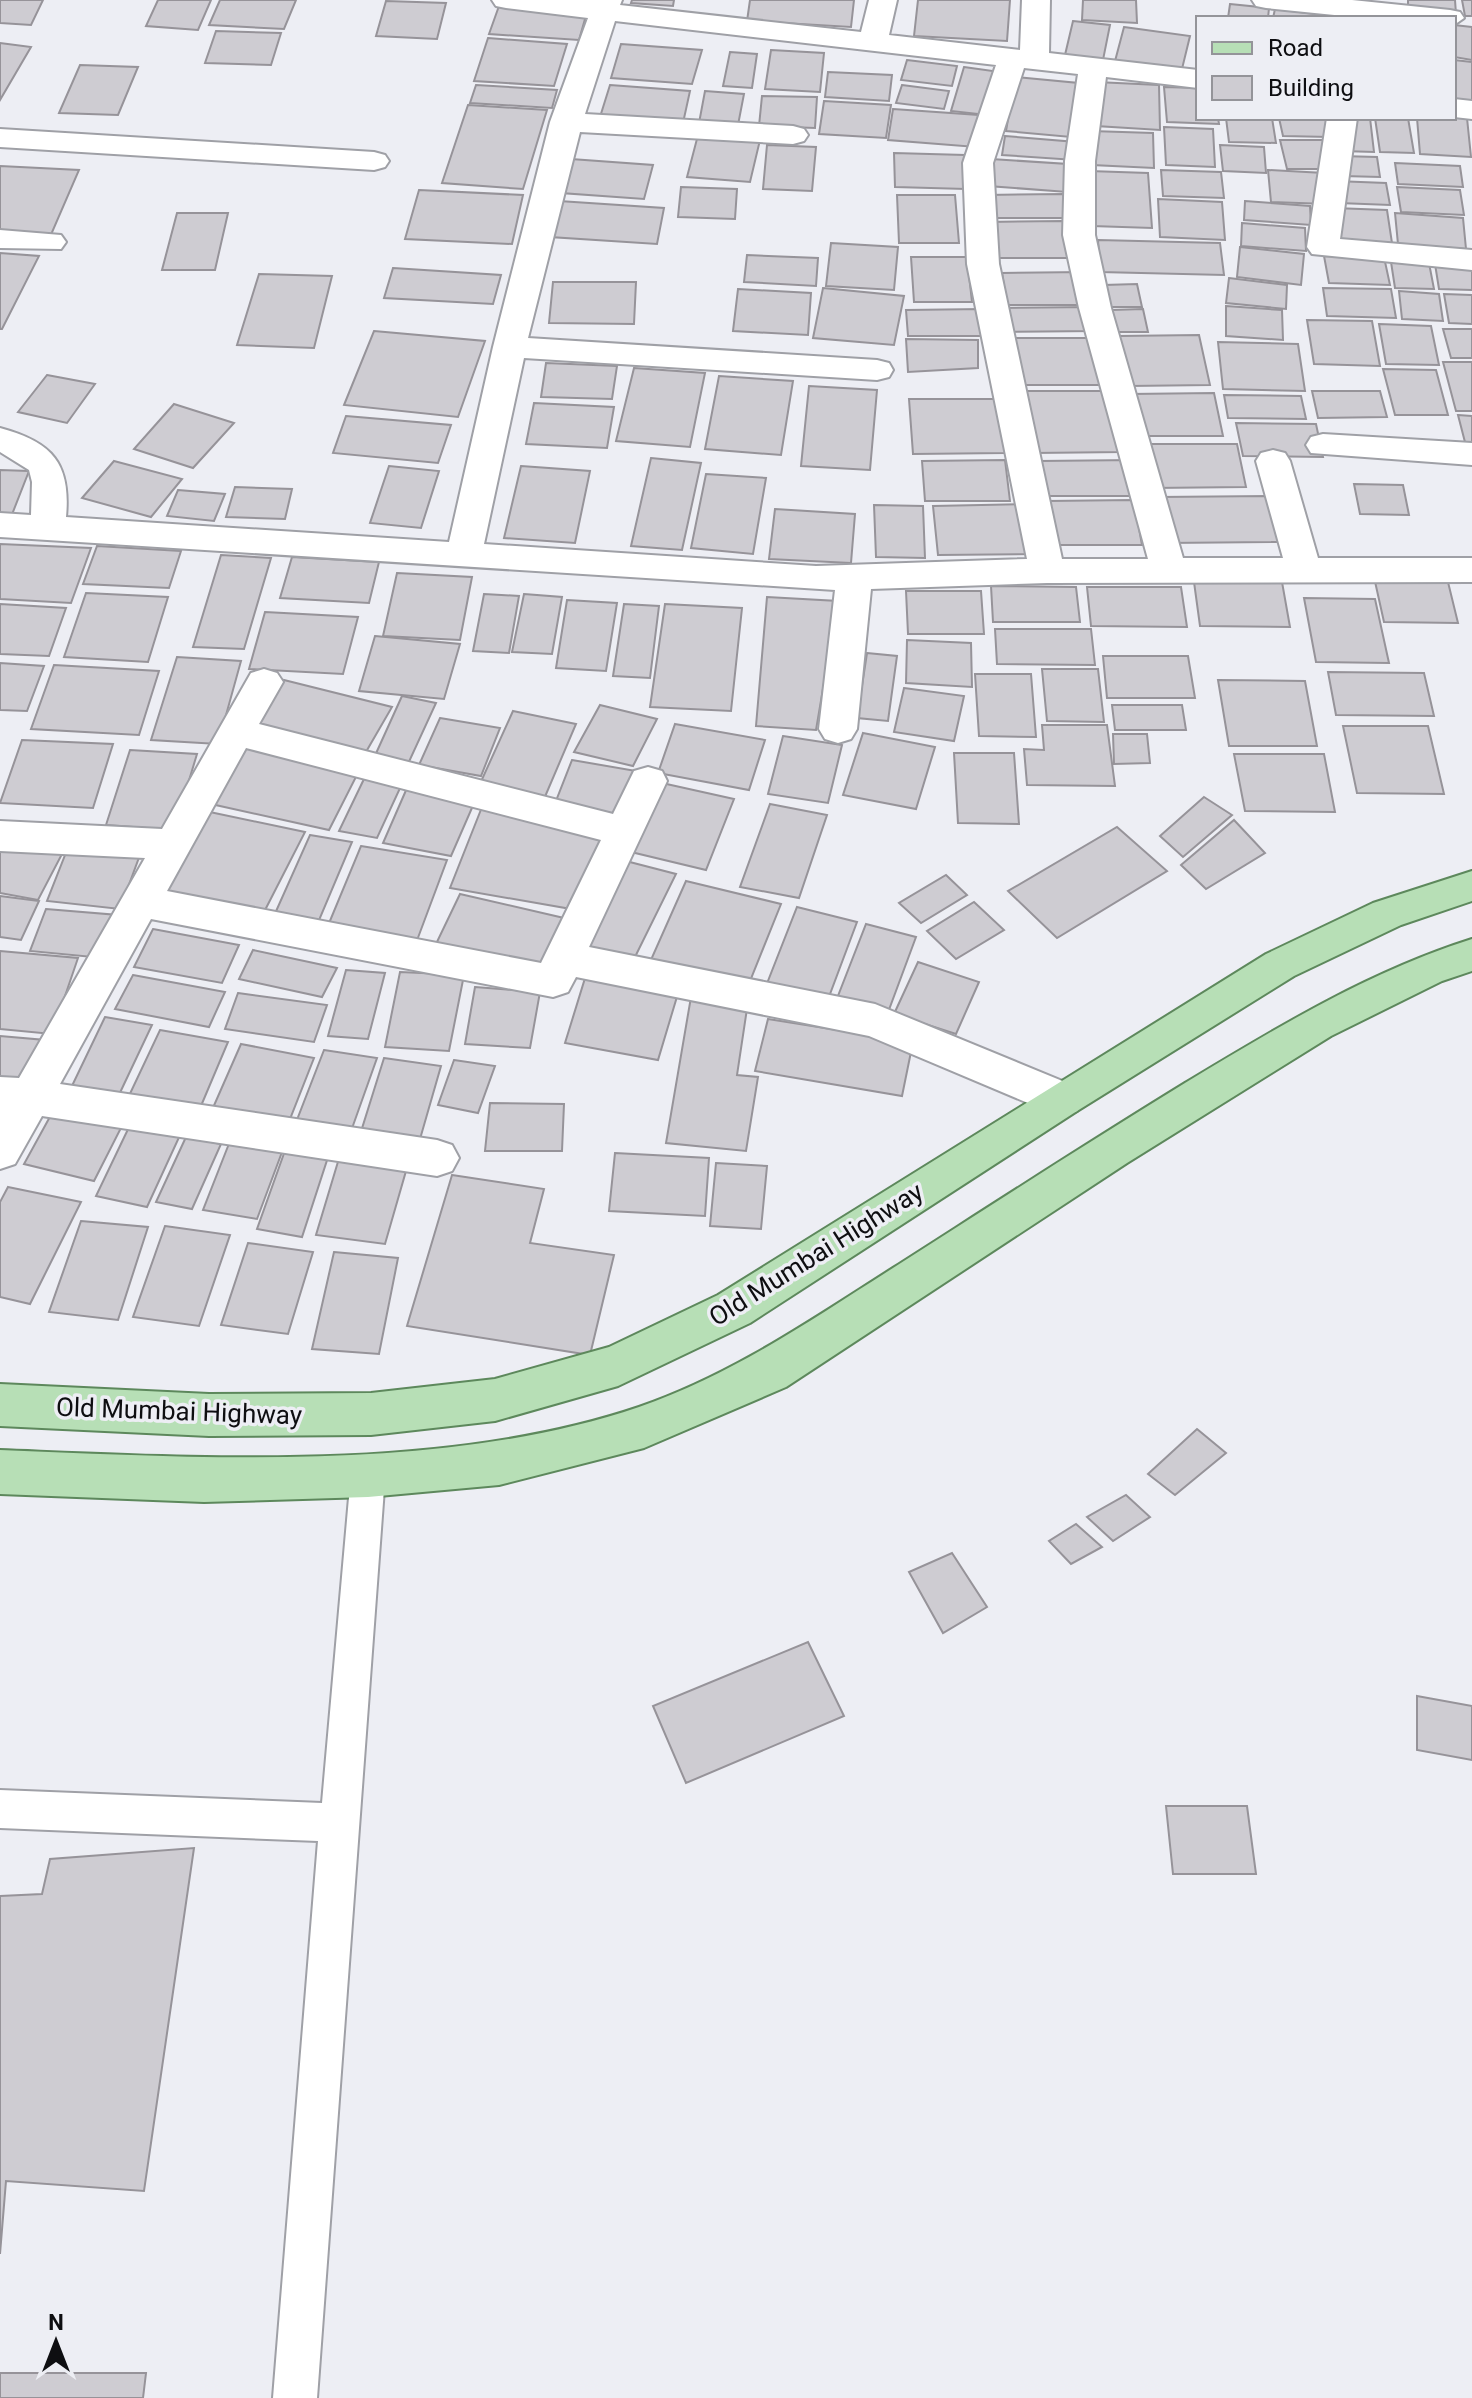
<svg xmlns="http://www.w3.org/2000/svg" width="1472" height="2398" font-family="Roboto,sans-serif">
  <rect width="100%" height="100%" fill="#edeef4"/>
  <g fill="#ceccd2" stroke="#969399" stroke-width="2">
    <path d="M0,0H43L31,25L0,23Z"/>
    <path d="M158,0H211L198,30L146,26Z"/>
    <path d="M220,0H296L284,29L209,25Z"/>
    <path d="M632,0H674L673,6L631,3Z"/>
    <path d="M750,0H854L851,27L747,21Z"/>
    <path d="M918,0H1010L1007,41L914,36Z"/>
    <path d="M1083,0H1136L1137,23L1082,20Z"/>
    <path d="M1408,0H1455L1456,14L1408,10Z"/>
    <path d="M1462,0H1472V16H1465Z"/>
    <path d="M386,1L446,3L437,39L376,36Z"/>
    <path d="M1230,4L1269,8L1268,18H1228Z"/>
    <path d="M499,6L587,12L579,40L489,34Z"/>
    <path d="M1275,9L1323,15L1322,18H1273Z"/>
    <path d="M1073,21L1110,25L1103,60L1065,55Z"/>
    <path d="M1454,25L1472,27V60L1454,57Z"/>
    <path d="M1124,27L1190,36L1181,73L1114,65Z"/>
    <path d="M216,31L281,33L271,65L205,63Z"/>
    <path d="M488,38L567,44L554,86L474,81Z"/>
    <path d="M0,43L31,47L0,100Z"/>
    <path d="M621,44L702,50L692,84L611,78Z"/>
    <path d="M771,50L824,53L820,92L765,89Z"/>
    <path d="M730,52L757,54L752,88L723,86Z"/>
    <path d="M907,60L957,66L952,86L901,80Z"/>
    <path d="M1454,60L1472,62V103L1454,101Z"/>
    <path d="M80,65L138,67L118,115L59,113Z"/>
    <path d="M964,67L1000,72L987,115L951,111Z"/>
    <path d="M828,72L892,75L889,101L825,97Z"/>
    <path d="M1015,77L1089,84L1082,138L1006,131Z"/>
    <path d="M1096,82L1159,85L1160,130L1096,126Z"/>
    <path d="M476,85L557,90L552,108L470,103Z"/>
    <path d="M610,85L690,91L683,123L600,117Z"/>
    <path d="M902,85L949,91L944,109L896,103Z"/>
    <path d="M1164,87L1198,88V118H1218L1219,124L1167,122Z"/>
    <path d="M705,91L744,94L738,125L699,123Z"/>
    <path d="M762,96L817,97L815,128L759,126Z"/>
    <path d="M824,101L891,105L886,138L819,134Z"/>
    <path d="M468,105L547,110L523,189L442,183Z"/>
    <path d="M893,109L979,115L976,147L888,140Z"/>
    <path d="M1226,118H1272L1276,143L1229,142Z"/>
    <path d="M1279,118H1326L1330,137L1283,136Z"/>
    <path d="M1346,118H1370L1374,152L1342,151Z"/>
    <path d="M1375,118H1408L1414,153L1380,152Z"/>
    <path d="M1417,118H1467L1471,157L1420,154Z"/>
    <path d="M1164,127L1213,129L1215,167L1166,165Z"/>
    <path d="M1091,131L1153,133L1154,168L1092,165Z"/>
    <path d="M698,135L760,140L750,182L687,177Z"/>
    <path d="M1005,136L1076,142L1075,160L1002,155Z"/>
    <path d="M1280,140H1328L1335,169H1287Z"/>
    <path d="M767,145L816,147L812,191L763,189Z"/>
    <path d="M1220,145L1264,147L1266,173L1223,171Z"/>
    <path d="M894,153L965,155L966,189L895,187Z"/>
    <path d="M1340,156L1377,157L1380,177L1343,176Z"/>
    <path d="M571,159L653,165L644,199L561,193Z"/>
    <path d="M991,159L1068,164L1067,192L988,186Z"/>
    <path d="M1395,163L1460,166L1463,187L1398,184Z"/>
    <path d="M0,166L79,170L50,237L0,234Z"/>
    <path d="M1161,170L1221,172L1224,198L1163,196Z"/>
    <path d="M1268,170L1324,173L1327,204L1271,202Z"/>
    <path d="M1089,171L1148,173L1152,228L1092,226Z"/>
    <path d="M1335,181L1386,183L1390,205L1339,203Z"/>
    <path d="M681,187L737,189L735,219L678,217Z"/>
    <path d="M1397,187L1460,190L1464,215L1401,212Z"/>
    <path d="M419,190L523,195L512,244L405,239Z"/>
    <path d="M1063,194L1066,218H990L986,195Z"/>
    <path d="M897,195H955L959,243H899Z"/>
    <path d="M1158,199L1222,202L1225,240L1160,237Z"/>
    <path d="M559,201L664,208L657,244L550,237Z"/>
    <path d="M1245,201L1310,206L1311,225L1244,220Z"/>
    <path d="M1334,208L1387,210L1392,243L1339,241Z"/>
    <path d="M177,213H228L215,270H162Z"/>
    <path d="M1395,213L1463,218L1466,249L1398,244Z"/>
    <path d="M1063,221L1069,258H991L987,222Z"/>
    <path d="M1242,223L1305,228L1306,251L1241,246Z"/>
    <path d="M1098,240L1220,243L1224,275L1100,272Z"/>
    <path d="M831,243L898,247L894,290L826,286Z"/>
    <path d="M1240,247L1304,254L1301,285L1237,277Z"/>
    <path d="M0,253L39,256L2,329H0Z"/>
    <path d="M747,255L818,258L816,286L744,282Z"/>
    <path d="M1324,256L1384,257L1390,285L1329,283Z"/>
    <path d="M911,257H967L972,302H914Z"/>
    <path d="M1391,262L1429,263L1434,289L1395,288Z"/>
    <path d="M1435,264L1472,266V290L1439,289Z"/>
    <path d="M393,268L501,275L493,304L384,298Z"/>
    <path d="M1085,272L1090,305H1007L1002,273Z"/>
    <path d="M259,274L332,276L314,348L237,345Z"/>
    <path d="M1229,278L1287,285L1286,309L1226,303Z"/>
    <path d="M553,282H636L634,324L549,323Z"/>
    <path d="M1137,284L1142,307H1109L1104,285Z"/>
    <path d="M823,288L904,296L894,345L813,338Z"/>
    <path d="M1323,288L1391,289L1396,318L1327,316Z"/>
    <path d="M738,289L811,293L808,335L733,331Z"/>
    <path d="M1399,291L1439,294L1443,321L1402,319Z"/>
    <path d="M1444,294L1472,295V324L1449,323Z"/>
    <path d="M1226,306L1282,310L1283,340L1226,336Z"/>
    <path d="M1092,307L1096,331L1002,332L998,308Z"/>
    <path d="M983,309L986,336H908L906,310Z"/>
    <path d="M1143,309L1148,332H1115L1111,310Z"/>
    <path d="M1307,320L1372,321L1380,366L1314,364Z"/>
    <path d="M1379,324L1431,326L1439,365L1386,364Z"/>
    <path d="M1443,329H1472V358H1451Z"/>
    <path d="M374,331L485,341L458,417L344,405Z"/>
    <path d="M1199,335L1210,385L1129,386L1119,336Z"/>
    <path d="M1007,338H1101L1109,385H1013Z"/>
    <path d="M906,339L978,340V368L908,372Z"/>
    <path d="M1218,342L1298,344L1305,391L1223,389Z"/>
    <path d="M1443,362H1472V411H1456Z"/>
    <path d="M546,363L617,366L612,399L541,397Z"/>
    <path d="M634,368L705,373L690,447L616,441Z"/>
    <path d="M1383,369L1436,370L1448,415H1395Z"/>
    <path d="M47,375L95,384L67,423L18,412Z"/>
    <path d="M719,376L793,381L781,455L705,449Z"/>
    <path d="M809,386L877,390L870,470L801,466Z"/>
    <path d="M1026,391H1114L1123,452L1034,453Z"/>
    <path d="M1312,391H1380L1387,417L1318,418Z"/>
    <path d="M1214,393L1223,436H1137L1130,394Z"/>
    <path d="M1224,395L1301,396L1306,419L1228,418Z"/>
    <path d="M909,399H998L1005,453L913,454Z"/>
    <path d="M534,403L614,407L607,448L526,444Z"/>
    <path d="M174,404L234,423L193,468L134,449Z"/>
    <path d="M1458,415L1472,416V446H1466Z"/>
    <path d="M346,416L451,425L438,463L333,453Z"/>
    <path d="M1236,423L1316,424L1323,457L1243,456Z"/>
    <path d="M1144,444H1237L1246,487L1152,488Z"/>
    <path d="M651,458L701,463L682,550L631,546Z"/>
    <path d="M1005,460L1010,501H925L922,461Z"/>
    <path d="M1136,460L1143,496H1044L1039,461Z"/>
    <path d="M114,461L182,479L151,517L82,498Z"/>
    <path d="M389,466L439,471L421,528L370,523Z"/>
    <path d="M521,466L590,471L575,543L504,538Z"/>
    <path d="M0,470L29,471L11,517H0Z"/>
    <path d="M706,474L766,478L753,554L691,548Z"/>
    <path d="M1354,484L1403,485L1409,515L1360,514Z"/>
    <path d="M235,487L292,489L285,519L226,517Z"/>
    <path d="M178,490L225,494L214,521L167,516Z"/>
    <path d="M1269,496L1279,542L1166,543L1159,497Z"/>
    <path d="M1134,500L1142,545H1053L1047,501Z"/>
    <path d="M1025,504L1032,554L938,555L933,506Z"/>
    <path d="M874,505L923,506L925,558L876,557Z"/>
    <path d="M775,509L855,514L851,563L769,559Z"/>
    <path d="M0,544L91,548L71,603L0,599Z"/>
    <path d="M97,546L181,551L169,588L83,584Z"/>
    <path d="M221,555L271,558L244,649L193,647Z"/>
    <path d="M292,557L379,562L369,603L280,598Z"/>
    <path d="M397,573L472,577L460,640L383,636Z"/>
    <path d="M1374,577L1447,578L1458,623L1384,622Z"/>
    <path d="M1194,582H1282L1290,627L1200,626Z"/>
    <path d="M991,586L1076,587L1080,622H993Z"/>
    <path d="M1087,587H1181L1187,627L1091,626Z"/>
    <path d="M906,591H981L984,634H908Z"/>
    <path d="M86,593L168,597L148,662L64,657Z"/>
    <path d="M484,594L519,596L509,653L473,651Z"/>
    <path d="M524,594L562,597L552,654L512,652Z"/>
    <path d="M767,597L838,601L816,730L756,726Z"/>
    <path d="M1304,598L1375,599L1389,663L1316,662Z"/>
    <path d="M567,600L617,603L606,671L556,668Z"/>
    <path d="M0,604L66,608L49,656L0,654Z"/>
    <path d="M624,604L659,606L650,678L613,676Z"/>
    <path d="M665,604L742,608L731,711L650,707Z"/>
    <path d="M265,612L358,617L343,674L249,669Z"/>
    <path d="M995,629H1091L1095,665L997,664Z"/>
    <path d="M375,636L460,644L444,699L359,691Z"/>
    <path d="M907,640L971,643L972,687L906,683Z"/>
    <path d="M867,653L897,656L888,721L857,718Z"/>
    <path d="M1103,656H1188L1195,698H1107Z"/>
    <path d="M177,657L241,661L218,744L151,740Z"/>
    <path d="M0,663L44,666L27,711L0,710Z"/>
    <path d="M54,665L159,671L139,735L31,729Z"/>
    <path d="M1042,669H1098L1104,722L1047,721Z"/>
    <path d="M1328,672L1424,673L1434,716L1336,715Z"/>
    <path d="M975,674H1031L1036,737L979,736Z"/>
    <path d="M284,680L392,707L363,757L253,730Z"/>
    <path d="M1218,680L1305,681L1317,746H1229Z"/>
    <path d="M904,688L964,696L954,741L894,732Z"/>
    <path d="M402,696L436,703L407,766L373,760Z"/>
    <path d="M600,705L657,719L633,766L574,752Z"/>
    <path d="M1112,705H1182L1186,730H1115Z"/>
    <path d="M513,711L576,724L544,799L479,786Z"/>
    <path d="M440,718L500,728L481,776L419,765Z"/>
    <path d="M675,724L765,740L749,790L658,773Z"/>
    <path d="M1042,725H1107L1115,786L1027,785L1024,749L1044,750Z"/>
    <path d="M1343,726H1428L1444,794L1357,793Z"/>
    <path d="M863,733L935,747L916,809L843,795Z"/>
    <path d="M1113,734H1147L1150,763L1114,764Z"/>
    <path d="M783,736L842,745L828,803L768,794Z"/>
    <path d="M22,740L113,744L93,808L0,803Z"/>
    <path d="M247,741L362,765L329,830L211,804Z"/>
    <path d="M130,750L197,754L174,830L106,825Z"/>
    <path d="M954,753H1014L1019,824L958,823Z"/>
    <path d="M1234,754H1324L1335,812L1245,811Z"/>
    <path d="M572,760L636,771L618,822L554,806Z"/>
    <path d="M364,779L401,786L377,838L339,831Z"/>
    <path d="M662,783L734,799L706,870L631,852Z"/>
    <path d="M407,788L475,801L451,856L383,843Z"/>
    <path d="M1204,797L1232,815L1183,857L1160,836Z"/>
    <path d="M770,804L827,815L799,898L740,887Z"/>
    <path d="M482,807L605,827L577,910L450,888Z"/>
    <path d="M205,811L305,832L263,914L160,892Z"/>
    <path d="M1234,820L1265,853L1206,889L1181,865Z"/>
    <path d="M1117,827L1167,871L1057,938L1008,891Z"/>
    <path d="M310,835L352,842L317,925L273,918Z"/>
    <path d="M0,843L62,854L38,900L0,893Z"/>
    <path d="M69,845L141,852L120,909L47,901Z"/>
    <path d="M361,846L447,860L416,943L327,928Z"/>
    <path d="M622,860L676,874L632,963L577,948Z"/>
    <path d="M946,875L967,895L921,923L899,903Z"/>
    <path d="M686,881L781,904L748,986L650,962Z"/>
    <path d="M460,894L564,918L541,971L435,946Z"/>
    <path d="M0,896L39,901L21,940L0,937Z"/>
    <path d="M974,902L1004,930L956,959L927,931Z"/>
    <path d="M797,907L857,922L827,1002L766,986Z"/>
    <path d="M46,909L118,915L103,958L30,951Z"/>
    <path d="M866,924L916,937L887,1015L836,1001Z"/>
    <path d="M153,929L239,945L222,983L134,967Z"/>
    <path d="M253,950L337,968L322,997L239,979Z"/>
    <path d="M0,951L78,958L52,1034L0,1029Z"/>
    <path d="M918,962L979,982L956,1034L894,1014Z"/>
    <path d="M346,970L385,973L368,1039L328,1036Z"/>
    <path d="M400,972L464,975L449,1051L385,1047Z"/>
    <path d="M133,975L225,992L209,1027L115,1009Z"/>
    <path d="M586,975L679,990L658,1060L565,1043Z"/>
    <path d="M475,987L540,992L530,1048L465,1044Z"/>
    <path d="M238,993L327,1005L314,1042L225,1029Z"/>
    <path d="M691,997L748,1002L737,1075L758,1077L746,1151L666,1143Z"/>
    <path d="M105,1017L152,1025L117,1099L70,1090Z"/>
    <path d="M768,1019L913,1042L902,1096L755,1071Z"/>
    <path d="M160,1030L228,1042L198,1113L127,1100Z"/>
    <path d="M0,1036L45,1040L29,1087L0,1085Z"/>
    <path d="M241,1044L314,1058L288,1124L212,1110Z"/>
    <path d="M324,1050L377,1058L350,1134L295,1125Z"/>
    <path d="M384,1058L441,1066L418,1146L359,1138Z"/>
    <path d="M454,1060L495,1066L478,1113L438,1105Z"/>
    <path d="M490,1103L564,1104L562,1151H485Z"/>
    <path d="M57,1104L125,1120L94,1181L24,1164Z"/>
    <path d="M131,1123L181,1133L147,1207L96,1196Z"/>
    <path d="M232,1136L285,1144L257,1219L203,1210Z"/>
    <path d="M186,1137L221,1144L192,1209L156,1202Z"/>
    <path d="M287,1145L330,1151L302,1237L257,1229Z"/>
    <path d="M615,1153L709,1158L705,1216L609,1211Z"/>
    <path d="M340,1155L408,1164L385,1244L316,1235Z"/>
    <path d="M716,1163L767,1166L761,1229L710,1226Z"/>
    <path d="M452,1175L544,1189L530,1243L614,1255L590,1355L407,1326Z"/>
    <path d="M8,1187L81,1202L30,1304L0,1297V1202Z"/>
    <path d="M81,1221L148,1227L118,1320L49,1312Z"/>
    <path d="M165,1226L230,1235L199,1326L133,1317Z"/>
    <path d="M248,1243L313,1252L288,1334L221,1325Z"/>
    <path d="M334,1252L398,1258L379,1354L312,1349Z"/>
    <path d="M1197,1429L1226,1453L1175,1495L1148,1474Z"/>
    <path d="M1126,1495L1150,1517L1113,1541L1087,1517Z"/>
    <path d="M1076,1524L1102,1547L1071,1564L1049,1541Z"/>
    <path d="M952,1553L987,1607L943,1633L909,1572Z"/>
    <path d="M808,1642L844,1716L686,1783L653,1706Z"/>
    <path d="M1417,1696L1472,1706V1760L1417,1750Z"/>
    <path d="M1166,1806H1247L1256,1874H1173Z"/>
    <path d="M194,1848L144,2191L6,2181L0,2254V1896L42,1894L50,1859Z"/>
    <path d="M0,2373H146L143,2398H0Z"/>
  </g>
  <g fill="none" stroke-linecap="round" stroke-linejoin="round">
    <defs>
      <path id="lane" d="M368,1459L380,1464L385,1475L317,2398H273L318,1841L0,1828V1790L322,1803L351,1475L356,1464Z"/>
      <g id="street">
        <path d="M492,0H622L620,5L861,32L869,0H897L889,35L1020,50L1022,0H1050L1049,53L1198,70V88L1106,77L1095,161V235L1111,308L1183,558H1283L1256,461L1261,453L1273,450L1285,453L1290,461L1318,558H1472V582L1047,583L871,589L857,729L851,739L838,743L825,739L819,729L835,590L0,537V513L31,515L32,482L29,470L0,452V428C52,442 71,463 66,517L449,542L493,347L550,122L588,18L506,8L496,6ZM615,21L996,65L963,163L967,264L1027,559L816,566L484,544L524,358L877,380L889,377L893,370L889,363L877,360L528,338L580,132L793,144L804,141L808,135L804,129L793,126L585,114ZM1024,68L1078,74L1065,161L1063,235L1079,308L1148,559H1062L999,264L993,163Z"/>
        <path d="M1252,0H1352L1450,10L1460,12L1464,18L1454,25V18H1364L1266,8L1256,6Z"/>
        <path d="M1454,99L1472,101V119L1454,117Z"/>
        <path d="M1327,118H1357L1340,239L1472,250V270L1312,254L1307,247Z"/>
        <path d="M0,129L374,152L385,155L389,161L385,167L374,170L0,147Z"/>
        <path d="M0,230L61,235L66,242L61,249L0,248Z"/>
        <path d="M1323,434L1472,443V465L1311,453L1306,445L1311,437Z"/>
        <path d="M264,669L277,673L283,682L259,724L613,814L634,771L648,767L662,771L667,781L589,947L875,1004L1077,1087L1083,1099L1077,1111L1062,1117L1047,1111L869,1036L576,977L568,992L553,997L151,919L60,1084L437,1140L452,1145L459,1158L452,1171L437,1176L42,1116L15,1164L0,1169V1077L19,1078L145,858L0,851V821L162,829L251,673ZM246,748L601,840L541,963L167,891Z"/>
      </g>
      <g id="primary">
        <path d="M1472,871V901L1401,925L1294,976L1077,1111L750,1323L618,1386L495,1421L371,1435L209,1436L0,1426V1384L209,1394L371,1393L495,1379L609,1347L718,1295L1266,954L1373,903Z"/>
        <path d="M1472,939V971L1442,981L1331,1036L1127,1163L786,1387L644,1448L499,1485L368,1497L204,1502L0,1494V1450C204,1458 444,1473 639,1407C732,1375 811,1320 893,1268C990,1206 1087,1143 1185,1083C1278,1027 1368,972 1472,939Z"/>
      </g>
    </defs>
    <use href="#lane" stroke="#9fa0a6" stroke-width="4"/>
    <use href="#street" stroke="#9fa0a6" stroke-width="4"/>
    <use href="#primary" stroke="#5d885c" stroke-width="4"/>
    <use href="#lane" fill="#fff" fill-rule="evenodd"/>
    <use href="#street" fill="#fff" fill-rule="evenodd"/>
    <use href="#primary" fill="#b7dfb6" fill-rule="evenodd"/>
  </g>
  <g text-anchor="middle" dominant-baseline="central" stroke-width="7" stroke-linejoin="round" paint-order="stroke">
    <g font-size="26" fill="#0e0e11" stroke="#edeef4">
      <text transform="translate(816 1254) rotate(-32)">Old Mumbai Highway</text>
      <text transform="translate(179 1411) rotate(2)">Old Mumbai Highway</text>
    </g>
  </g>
  <rect x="1196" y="16" width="260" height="104" fill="#edeef4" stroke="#949499" stroke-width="2"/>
  <rect x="1212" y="42" width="40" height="12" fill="#b7dfb6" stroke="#949499" stroke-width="2"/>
  <text x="1268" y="56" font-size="24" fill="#0e0e11">Road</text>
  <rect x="1212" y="76" width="40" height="24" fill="#ceccd2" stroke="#949499" stroke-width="2"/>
  <text x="1268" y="96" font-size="24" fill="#0e0e11">Building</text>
  <g transform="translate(56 2342)" stroke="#edeef4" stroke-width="6" paint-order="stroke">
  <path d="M0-6L14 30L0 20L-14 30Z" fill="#0e0e11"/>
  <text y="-12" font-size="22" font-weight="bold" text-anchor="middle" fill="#0e0e11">N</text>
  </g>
</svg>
